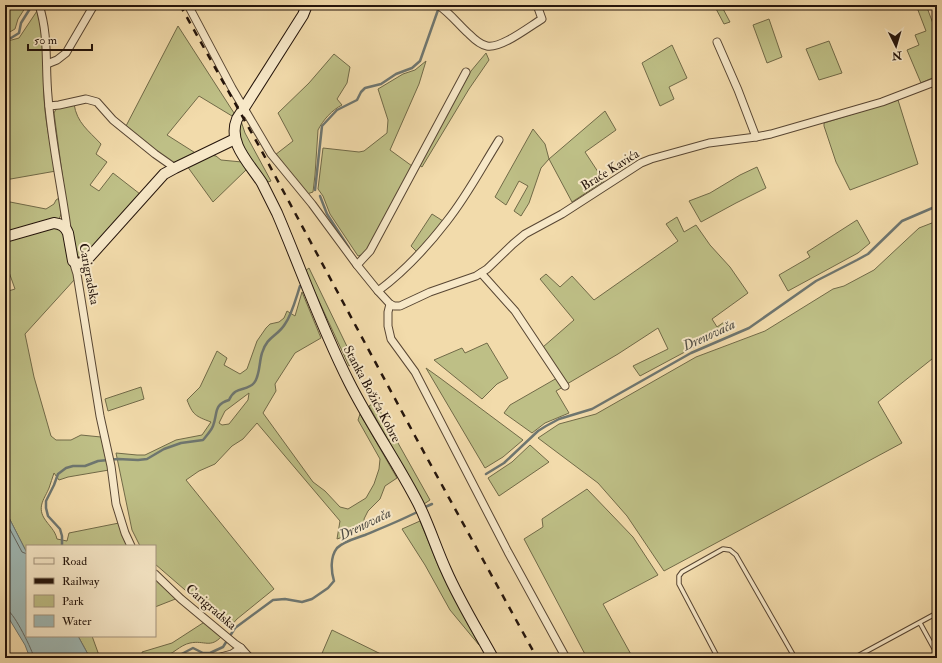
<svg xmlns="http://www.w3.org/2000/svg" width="942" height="663" font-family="'IM FELL Double Pica',serif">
  <rect width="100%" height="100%" fill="#f2dbab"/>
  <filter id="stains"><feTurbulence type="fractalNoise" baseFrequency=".005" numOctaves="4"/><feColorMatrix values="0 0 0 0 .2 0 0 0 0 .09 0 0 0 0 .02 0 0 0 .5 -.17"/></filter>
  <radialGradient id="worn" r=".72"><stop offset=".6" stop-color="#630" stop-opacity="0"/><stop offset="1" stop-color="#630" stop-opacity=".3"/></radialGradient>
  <g fill="#bebf86" stroke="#716a48" fill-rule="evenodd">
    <path d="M5,5H27L18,19L15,29L8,33V41L19,38L37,11C46,40 43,67 44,97C45,122 51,147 56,171L5,180Z"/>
    <path d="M714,5H721L730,22L724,24Z"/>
    <path d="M916,5H926L937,34V76L921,83L907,50L919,45L915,35L926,31Z"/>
    <path d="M769,19L782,57L767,63L753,25Z"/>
    <path d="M178,26L234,113L232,116L199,96L167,135L197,154L174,163L163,157L126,126Z"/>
    <path d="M829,41L842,73L819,80L806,49Z"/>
    <path d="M672,45L687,78L669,87L674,99L660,106L642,63Z"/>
    <path d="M486,53L489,60L469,89L422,167L419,165L471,71Z"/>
    <path d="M334,54L350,67L347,83L337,99L342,105C332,110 323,120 318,130L315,175L313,192L307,194L275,155L293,141L278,113L309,83Z"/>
    <path d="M426,61L419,84L390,150L412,166L366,252L364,254L358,256L330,214L323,196L318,189L323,148L359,152L364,151L387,133L388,120L378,89L403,74L415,70Z"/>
    <path d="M898,100L918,164L850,190L836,162L824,126V123Z"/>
    <path d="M74,104C77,123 88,130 101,144L96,154L107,162L90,185L99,191L113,173L140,194L82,258L77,256L69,225L54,113L56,109Z"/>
    <path d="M605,111L616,130L585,152L604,181L572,202L549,159L541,168L529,203L521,216L514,211L528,186L519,181L506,205L495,197L533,129L545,144L549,159Z"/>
    <path d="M240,118L245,133L271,181L268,182L245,152L239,137Z"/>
    <path d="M211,155L216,156L221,160L242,162L247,169L213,202L187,166Z"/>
    <path d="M757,167L766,188L736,203L701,222L689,201L710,193L740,175Z"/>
    <path d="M59,198C60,206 64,215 57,221L5,234V201L46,209L54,204L56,200Z"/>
    <path d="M432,214L443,221L417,252L411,246Z"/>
    <path d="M677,217L684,232L696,225L710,245L730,267L748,293L712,319L717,327L727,320L733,329L709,339L640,376L633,366L668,349L658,328L618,354L567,384L543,347L574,320L540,279L546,274L560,287L572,276L594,300L678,241L666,224Z"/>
    <path d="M857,220L870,243L858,253L788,291L779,275L810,257L807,252Z"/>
    <path d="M937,221V355L878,402L902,443L664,571L627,516L598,483L538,438L559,424L596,414L696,357L765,331L833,289L844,286L874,270L919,228Z"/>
    <path d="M54,226L64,230L75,279L25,334L34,377L51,436L56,440H71L81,435L101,437L109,470L68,477L59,480L54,473C52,478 51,483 49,488C45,498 37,506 44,518C49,526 55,530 57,539L67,541L69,533L119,523L131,546H27V553L5,510V292L15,289L5,261V240Z"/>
    <path d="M309,268L355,363L349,366L305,271Z"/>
    <path d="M302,292L321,338L295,353L275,384L276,391L263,413L313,482L325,491L340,507L348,509L366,498L374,484L379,469L380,459L358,420L360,414L397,478L385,486L380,499L368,511L364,519L366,529L337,539L340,521L257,423L243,439L232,446L215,464L199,471L186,480L274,589L237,619L229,628L155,564V546H140L132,530L116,453L137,455H145L176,440L202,435L211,422C195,416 193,415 187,400L200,387L217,351L227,358L224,365L240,374L247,369L257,341L266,328L270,324L279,322L284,318L287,311L295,316ZM249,393L248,400L229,424L222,425L219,423L225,411Z"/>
    <path d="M487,343L508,378L497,384L482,399L434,360L462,348L465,353Z"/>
    <path d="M426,368L440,378L523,440L503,457L485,468Z"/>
    <path d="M557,378L563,387L556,391L569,413L545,423L532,433L504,413L510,405Z"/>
    <path d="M141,387L144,399L108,411L105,399Z"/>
    <path d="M375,402L430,500L424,504L369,406Z"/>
    <path d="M530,445L549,462L499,496L488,478L512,462Z"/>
    <path d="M587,489L633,537L658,575L603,604L633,658H587L524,539L543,527L542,519Z"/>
    <path d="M420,521L439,568L479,645L450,610L425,565L402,529Z"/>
    <path d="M155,575L178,598L155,607Z"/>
    <path d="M206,621L222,636C210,649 205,640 190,643C180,645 172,655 162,658C157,659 149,658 143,658L142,652L172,643Z"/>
    <path d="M332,630L389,658H320Z"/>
    <path d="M78,636H92L100,658H90Z"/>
  </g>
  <path fill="#9fb8b4" stroke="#6e7670" d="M5,510L27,553V636H78L90,658H30L25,645L5,612Z"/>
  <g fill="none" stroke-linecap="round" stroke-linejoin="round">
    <g stroke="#626660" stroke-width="1">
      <path d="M5,520L22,552L27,554"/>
      <path d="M5,611C6,611 7,610 8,611C14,613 33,651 34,658"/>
    </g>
    <g stroke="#6e7670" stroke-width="2.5">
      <path d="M5,40L11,38L19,33L21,23L31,7"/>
      <path d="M315,190L322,126L337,110L357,100L361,92L365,88L381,84L396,74L412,68L420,61L438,10"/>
      <path d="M320,196L327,214L349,248"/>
      <path d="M486,474L504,463L538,431L546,426L559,419L592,409L691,353L749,328L816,281L857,260L868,254L902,221L937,206"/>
      <path d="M423,508L432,504"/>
      <path d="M62,546V536L60,529L48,516L46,508V501L54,485L58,474L66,468L73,466H85L98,461L118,459L138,460L147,459L164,449L181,443L203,440C207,435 211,431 213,426C218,413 213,405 229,400C236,385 246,392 254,383C260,376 259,362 262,353C267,336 278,336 285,324C292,314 296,298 300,286"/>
      <path d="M174,658L193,648L203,653H210L223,647L235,628L273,600L285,599L302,602L312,599L328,588L334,581C331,571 330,557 337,548C344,541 357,538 365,535C384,527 402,520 419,511"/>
    </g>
    <defs>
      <g id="lane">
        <path d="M920,623L937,654"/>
        <path d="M718,658L679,584V576L682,572L723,549L730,550L736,555L795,658"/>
        <path d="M854,658L937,613"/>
      </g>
      <g id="street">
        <path d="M39,5C49,36 45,64 48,96C51,140 61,184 67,228"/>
        <path d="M188,5L232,88L271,154L312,204L357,265L378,291L390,304L394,306H400L430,292L476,276L487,269L513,244L525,234L562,214L641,163L651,159L709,143L756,137L771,134L882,102L937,81"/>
        <path d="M438,5C450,13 458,24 469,34C474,39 481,45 487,46C501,49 530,26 542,19L537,5"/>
        <path d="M717,42L738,90L756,137"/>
        <path d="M47,64L57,60L66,53L94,5"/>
        <path d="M49,106L59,105L86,99L97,102L113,120L155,154L175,168"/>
        <path d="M73,261L77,274L100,416L111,466L116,504L125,533L131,546"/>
        <path d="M357,265L370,251L466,72"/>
        <path d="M481,273L515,311L565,386"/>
        <path d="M378,291C405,271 427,247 447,221C467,196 482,167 499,140"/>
        <path d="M390,304L388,312V326L391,339L415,372L508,552L566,658"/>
        <path d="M155,574L181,599L235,644L241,648L250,658"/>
        <path d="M217,658L232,654L241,648"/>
      </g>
      <g id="secondary">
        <path d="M307,5L303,15L237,119C227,143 250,164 262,183C267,193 272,203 277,213C301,269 321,327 349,382C370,424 397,462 418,503C429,525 436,548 446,570C459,600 477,629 493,658"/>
        <path d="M5,237L54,223C61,224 65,226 68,233L73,261L77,264L85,262L164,174L175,168L235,139"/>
      </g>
    </defs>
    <use href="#lane" stroke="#584633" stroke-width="5.5"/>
    <use href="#street" stroke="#584633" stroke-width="9"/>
    <use href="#secondary" stroke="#24140b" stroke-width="12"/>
    <use href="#lane" stroke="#f7e8c8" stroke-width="3.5"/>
    <use href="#street" stroke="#f7e8c8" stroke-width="7"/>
    <use href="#secondary" stroke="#f7e8c8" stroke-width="10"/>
    <path stroke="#24140b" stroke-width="2.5" stroke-dasharray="7 7" stroke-linecap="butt" d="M180,5L259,146L415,436L537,658"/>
  </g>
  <g text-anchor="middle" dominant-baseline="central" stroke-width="4" stroke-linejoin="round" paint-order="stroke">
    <g font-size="13" fill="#24140b" stroke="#f7e8c8">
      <text transform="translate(610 170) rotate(-32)">Braće Kavića</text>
      <text transform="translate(89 274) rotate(79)">Carigradska</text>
      <text transform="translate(372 394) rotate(62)">Stanka Božića Kobre</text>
      <text transform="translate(211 607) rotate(41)">Carigradska</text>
    </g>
    <g font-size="14" font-style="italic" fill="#4f4d46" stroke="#f7e8c8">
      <text transform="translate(709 335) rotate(-25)">Drenovača</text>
      <text transform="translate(365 524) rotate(-26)">Drenovača</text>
    </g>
  </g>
  <rect width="942" height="663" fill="none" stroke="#f2dbab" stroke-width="20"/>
  <rect x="6" y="6" width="930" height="651" fill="none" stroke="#24140b" stroke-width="2"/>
  <rect x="10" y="10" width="922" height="643" fill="none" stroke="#24140b"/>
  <rect x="26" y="545" width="130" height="92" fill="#f7e8c8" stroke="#a3937c"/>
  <rect x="34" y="558" width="20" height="6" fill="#f7e8c8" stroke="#a3937c"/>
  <text x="62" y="565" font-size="12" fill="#24140b">Road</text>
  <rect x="34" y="578" width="20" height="6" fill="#24140b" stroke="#a3937c"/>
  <text x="62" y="585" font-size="12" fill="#24140b">Railway</text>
  <rect x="34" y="595" width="20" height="12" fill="#bebf86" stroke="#a3937c"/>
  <text x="62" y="605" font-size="12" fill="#24140b">Park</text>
  <rect x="34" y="615" width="20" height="12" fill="#9fb8b4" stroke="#a3937c"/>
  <text x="62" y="625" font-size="12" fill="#24140b">Water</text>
  <g transform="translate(896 46) rotate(175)" stroke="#f7e8c8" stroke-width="3" paint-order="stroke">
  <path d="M0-3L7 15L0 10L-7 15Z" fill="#24140b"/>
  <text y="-6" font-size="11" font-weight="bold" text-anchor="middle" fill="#24140b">N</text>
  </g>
  <path d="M28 44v6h64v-6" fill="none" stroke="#24140b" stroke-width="2"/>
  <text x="34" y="44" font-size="12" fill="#24140b" stroke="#f7e8c8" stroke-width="3" paint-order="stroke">50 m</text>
  <rect width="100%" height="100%" filter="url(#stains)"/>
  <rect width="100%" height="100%" fill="url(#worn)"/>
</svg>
